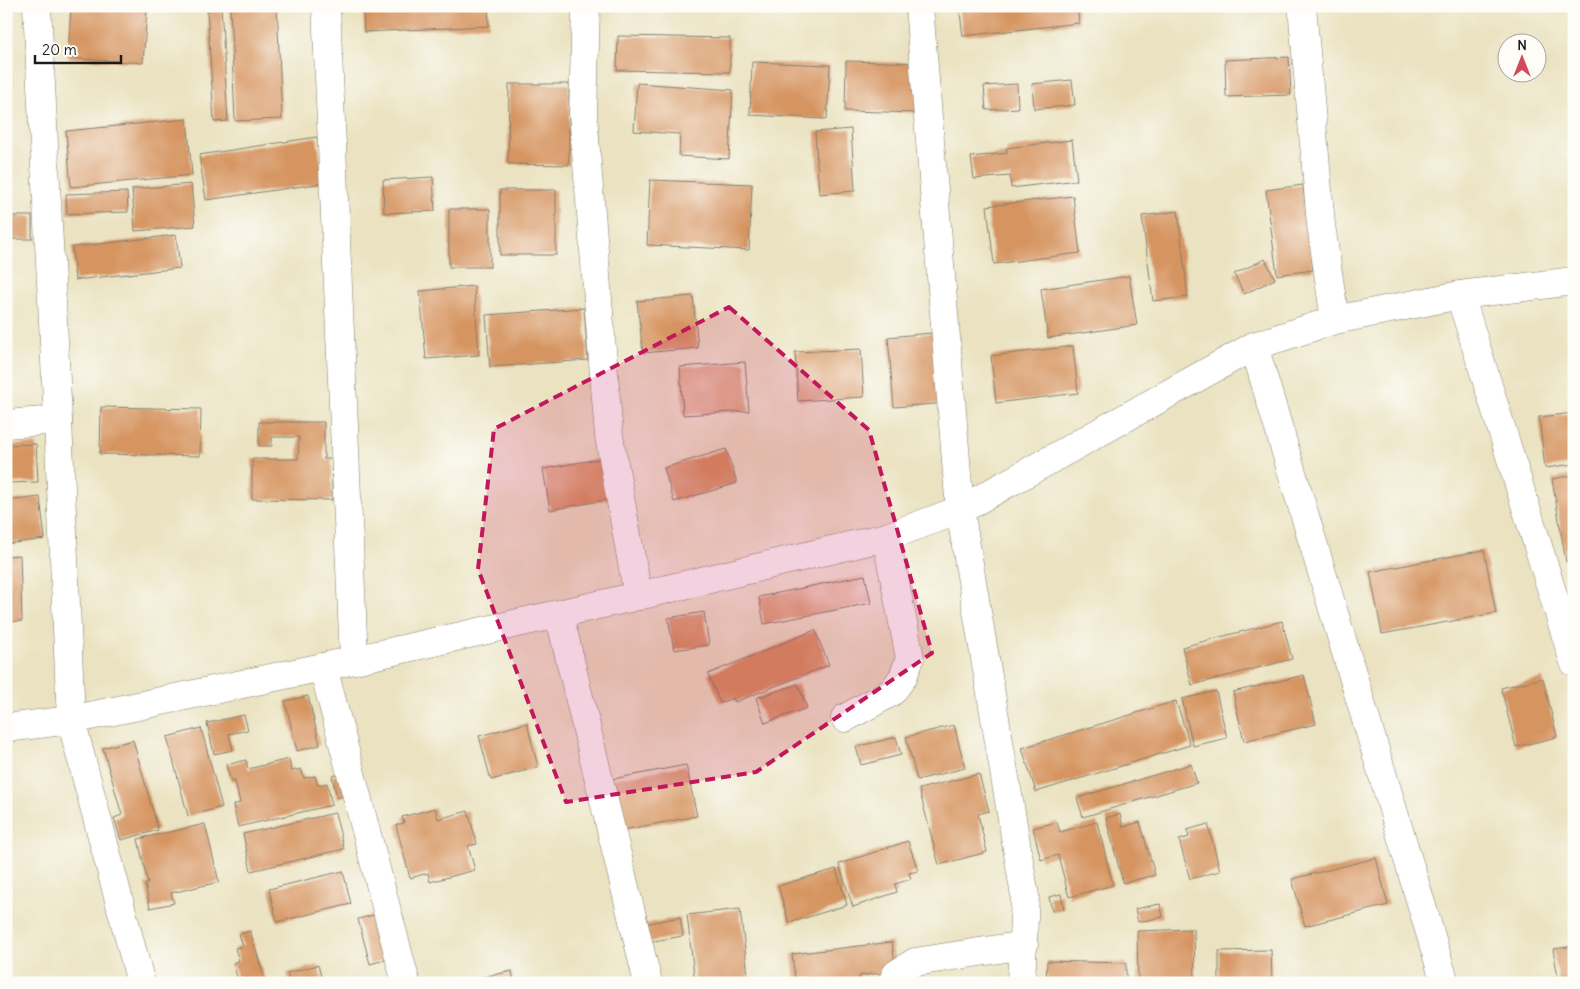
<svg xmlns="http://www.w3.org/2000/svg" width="1580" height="989" font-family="Delius,sans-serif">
  <rect width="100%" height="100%" fill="#fdfcf7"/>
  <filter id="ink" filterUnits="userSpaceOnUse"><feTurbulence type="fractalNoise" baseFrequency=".02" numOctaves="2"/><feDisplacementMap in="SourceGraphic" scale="10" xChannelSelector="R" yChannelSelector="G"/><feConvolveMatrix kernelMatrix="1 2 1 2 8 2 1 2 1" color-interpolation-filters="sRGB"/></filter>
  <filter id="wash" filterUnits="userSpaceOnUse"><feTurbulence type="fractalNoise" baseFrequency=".0096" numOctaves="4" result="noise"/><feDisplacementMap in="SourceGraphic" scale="20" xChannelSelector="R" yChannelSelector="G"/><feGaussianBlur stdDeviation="1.12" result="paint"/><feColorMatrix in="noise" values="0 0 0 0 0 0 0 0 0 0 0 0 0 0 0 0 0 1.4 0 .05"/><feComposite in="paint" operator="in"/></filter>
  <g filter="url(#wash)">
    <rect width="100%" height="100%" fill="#eae2c0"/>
    <g id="blocks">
      <g fill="#d69461">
        <path d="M71,6L147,9L143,63L68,58Z"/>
        <path d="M212,6H221L228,121L214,122L207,7Z"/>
        <path d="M230,6H277L282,119L235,121Z"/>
        <path d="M363,6H488L489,26L364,32Z"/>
        <path d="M959,6H1077L1079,23L963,36Z"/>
        <path d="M618,36L730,38V72L617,70Z"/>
        <path d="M1289,57L1291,95L1226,97L1225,60Z"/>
        <path d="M846,61L922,63L920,113L845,111Z"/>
        <path d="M752,62L830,65L827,119L750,115Z"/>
        <path d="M1072,80L1075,105L1034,109L1032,84Z"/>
        <path d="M637,83L733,90L729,159L679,156L680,134L634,131Z"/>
        <path d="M509,84H569V165L508,164Z"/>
        <path d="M1017,84L1018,108L986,110L984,86Z"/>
        <path d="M187,119L192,175L71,187L66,131Z"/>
        <path d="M851,129L855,191L819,194L815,132Z"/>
        <path d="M317,137L324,183L206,200L199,155Z"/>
        <path d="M1072,140L1077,180L1011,188L1010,176L974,179L971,157L1007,153L1006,148Z"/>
        <path d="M433,177L435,211L384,213L383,180Z"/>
        <path d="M650,180L752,184L749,250L647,245Z"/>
        <path d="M191,184L195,226L135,231L132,189Z"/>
        <path d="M1303,185L1313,270L1277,275L1266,190Z"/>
        <rect x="500" y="190" width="56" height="65"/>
        <path d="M127,192L128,212L67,214L66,194Z"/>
        <path d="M1073,196L1080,253L994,264L987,206Z"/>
        <rect x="449" y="209" width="41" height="58"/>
        <path d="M1178,211L1188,297L1153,301L1142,216Z"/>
        <rect x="6" y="216" width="26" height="23"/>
        <path d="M176,235L180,268L75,280L72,247Z"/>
        <path d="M1265,259L1275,279L1244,294L1234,274Z"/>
        <path d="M1129,276L1137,325L1048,338L1041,289Z"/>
        <path d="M474,286L479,355L426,359L420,291Z"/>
        <path d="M693,296L698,348L643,353L637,301Z"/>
        <path d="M584,308L588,360L490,367L486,315Z"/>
        <path d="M942,332L948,403L894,407L888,337Z"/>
        <path d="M1073,346L1078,393L996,403L991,356Z"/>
        <path d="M861,349L864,397L798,401L795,352Z"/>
        <path d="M745,362L749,411L683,415L680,367Z"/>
        <path d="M101,407L201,409L200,456L100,454Z"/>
        <path d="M1574,413V464L1545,468L1539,417Z"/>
        <path d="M259,422H324V459H332V500L252,499V459H298L299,437H272V446H259Z"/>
        <path d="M36,444L38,482L6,483V445Z"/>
        <path d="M726,449L737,483L674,502L664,468Z"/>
        <path d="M603,458L611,499L550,510L543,469Z"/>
        <path d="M1574,475V561L1566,562L1552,479Z"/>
        <path d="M40,497L45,539L6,544V501Z"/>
        <path d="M1484,550L1496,613L1382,634L1370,572Z"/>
        <path d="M20,555L22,621L6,622V556Z"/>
        <path d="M865,575L871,603L764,624L759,597Z"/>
        <path d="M704,612L709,645L674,650L668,618Z"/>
        <path d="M1282,621L1292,659L1192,685L1182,647Z"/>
        <path d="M815,630L829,665L735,702L733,698L720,703L708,674Z"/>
        <path d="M6,650H8L10,693H6Z"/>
        <path d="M1304,675L1316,724L1244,741L1233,692Z"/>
        <path d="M1543,678L1557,737L1516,747L1501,688Z"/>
        <path d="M798,684L807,708L765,723L756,698Z"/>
        <path d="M1216,691L1227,738L1193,746L1182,699Z"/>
        <path d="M308,696L320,745L297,751L285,701Z"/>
        <path d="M1176,701L1190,745L1036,792L1022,748Z"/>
        <path d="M244,715L248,730L229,734L233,750L214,754L207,723Z"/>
        <path d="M527,723L538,767L491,780L479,736Z"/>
        <path d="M954,725L965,768L917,780L906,737Z"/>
        <path d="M201,728L222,807L188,816L167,737Z"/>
        <path d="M896,737L901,755L861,765L856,747Z"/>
        <path d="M133,740L158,830L121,840L114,818L122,815L103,748Z"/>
        <path d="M289,759L291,771L301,769L304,778L315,776L318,785L327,783L332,805L238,827L233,805L240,803L235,781L231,782L226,765L246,760L248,769Z"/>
        <path d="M1191,764L1197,783L1083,817L1077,798Z"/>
        <path d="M686,765L697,816L623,830L613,779Z"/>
        <path d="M344,773L349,794L337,798L332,776Z"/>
        <path d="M979,774L989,811L978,814L987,852L939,865L919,789Z"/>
        <path d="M435,808L438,819L468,811L477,844L468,846L475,870L430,882L428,873L410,878L396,825L404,823L402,817Z"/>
        <path d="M335,813L344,849L251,871L243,834Z"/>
        <path d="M1120,814L1123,827L1140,822L1155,875L1123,883L1106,818Z"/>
        <path d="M1057,822L1060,832L1097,822L1113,885L1069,897L1058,855L1041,860L1033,828Z"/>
        <path d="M205,824L219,882L171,893L174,903L150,908L145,884H148L138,839Z"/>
        <path d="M1208,824L1220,871L1190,879L1179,840L1189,837L1187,830Z"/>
        <path d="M908,841L918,871L909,873L911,879L895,884L897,892L853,907L839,864Z"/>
        <path d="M1376,858L1388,905L1305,926L1292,879Z"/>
        <path d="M836,869L847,905L789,923L778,886Z"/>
        <path d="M343,871L351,904L277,922L269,889Z"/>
        <path d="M1061,894L1064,909L1052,911L1049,897Z"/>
        <path d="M1160,904L1163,917L1138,922L1135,909Z"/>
        <path d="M740,909L749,983H695L687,915Z"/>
        <path d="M377,914L389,959L370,964L358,919Z"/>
        <path d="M680,917L683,936L648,942L644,924Z"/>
        <path d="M1194,929L1195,979L1138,980L1137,931Z"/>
        <path d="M250,931L266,983H239L233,963L239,961L235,948L243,946L239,934Z"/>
        <path d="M892,942L896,971L859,976L860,983H814L813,978L795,980L792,954Z"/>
        <path d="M1574,946V983H1559L1553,949Z"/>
        <path d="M1271,950L1272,983H1219V951Z"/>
        <path d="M1047,961L1126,963V983H1046Z"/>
        <path d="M318,965L323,983H290L287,973Z"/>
        <path d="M512,971L514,983H466L465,981Z"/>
      </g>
    </g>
  </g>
  <g filter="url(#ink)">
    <use href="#blocks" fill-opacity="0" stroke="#837f6e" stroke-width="1"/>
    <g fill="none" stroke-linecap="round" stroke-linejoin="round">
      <defs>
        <g id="minor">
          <path d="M37,6L58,420L71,720L141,983"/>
          <path d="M326,6L354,660"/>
          <path d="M586,6L583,114L609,436L638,596"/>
          <path d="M919,6L960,510L1025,896L1021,983"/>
          <path d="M1302,6L1321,225L1335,320"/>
          <path d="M1460,295L1574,662"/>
          <path d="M1254,346L1445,983"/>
          <path d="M6,424L58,420"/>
          <path d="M559,614L648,983"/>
          <path d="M323,667L406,983"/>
          <path d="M845,718L892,692L903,677L910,658L886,537"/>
          <path d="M6,728L71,720L323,667L638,596L886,537L960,510L1254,346L1335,320L1460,295L1574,281"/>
          <path d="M892,983L896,974L915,962L1024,945"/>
        </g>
      </defs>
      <use href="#minor" stroke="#837f6e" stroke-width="29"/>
      <use href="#minor" stroke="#fff" stroke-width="28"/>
    </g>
  </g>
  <path fill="#c2185b" fill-opacity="0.2" stroke="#c2185b" stroke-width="4" stroke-dasharray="10 6" stroke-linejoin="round" d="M729,307L869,430L932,653L756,772L566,802L478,569L494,429Z"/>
  <rect width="1580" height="989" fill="none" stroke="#fdfcf7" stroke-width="25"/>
  <g transform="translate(1522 58)"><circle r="24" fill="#fdfcf7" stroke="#a3a29f"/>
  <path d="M0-4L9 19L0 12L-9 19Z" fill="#d1495b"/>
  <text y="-8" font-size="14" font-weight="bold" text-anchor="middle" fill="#1c1c1c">N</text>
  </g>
  <path d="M35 55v8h86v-8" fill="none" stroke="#1c1c1c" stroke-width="2.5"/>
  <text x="42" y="55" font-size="15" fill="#1c1c1c" stroke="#fdfcf7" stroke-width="4" paint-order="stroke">20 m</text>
</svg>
